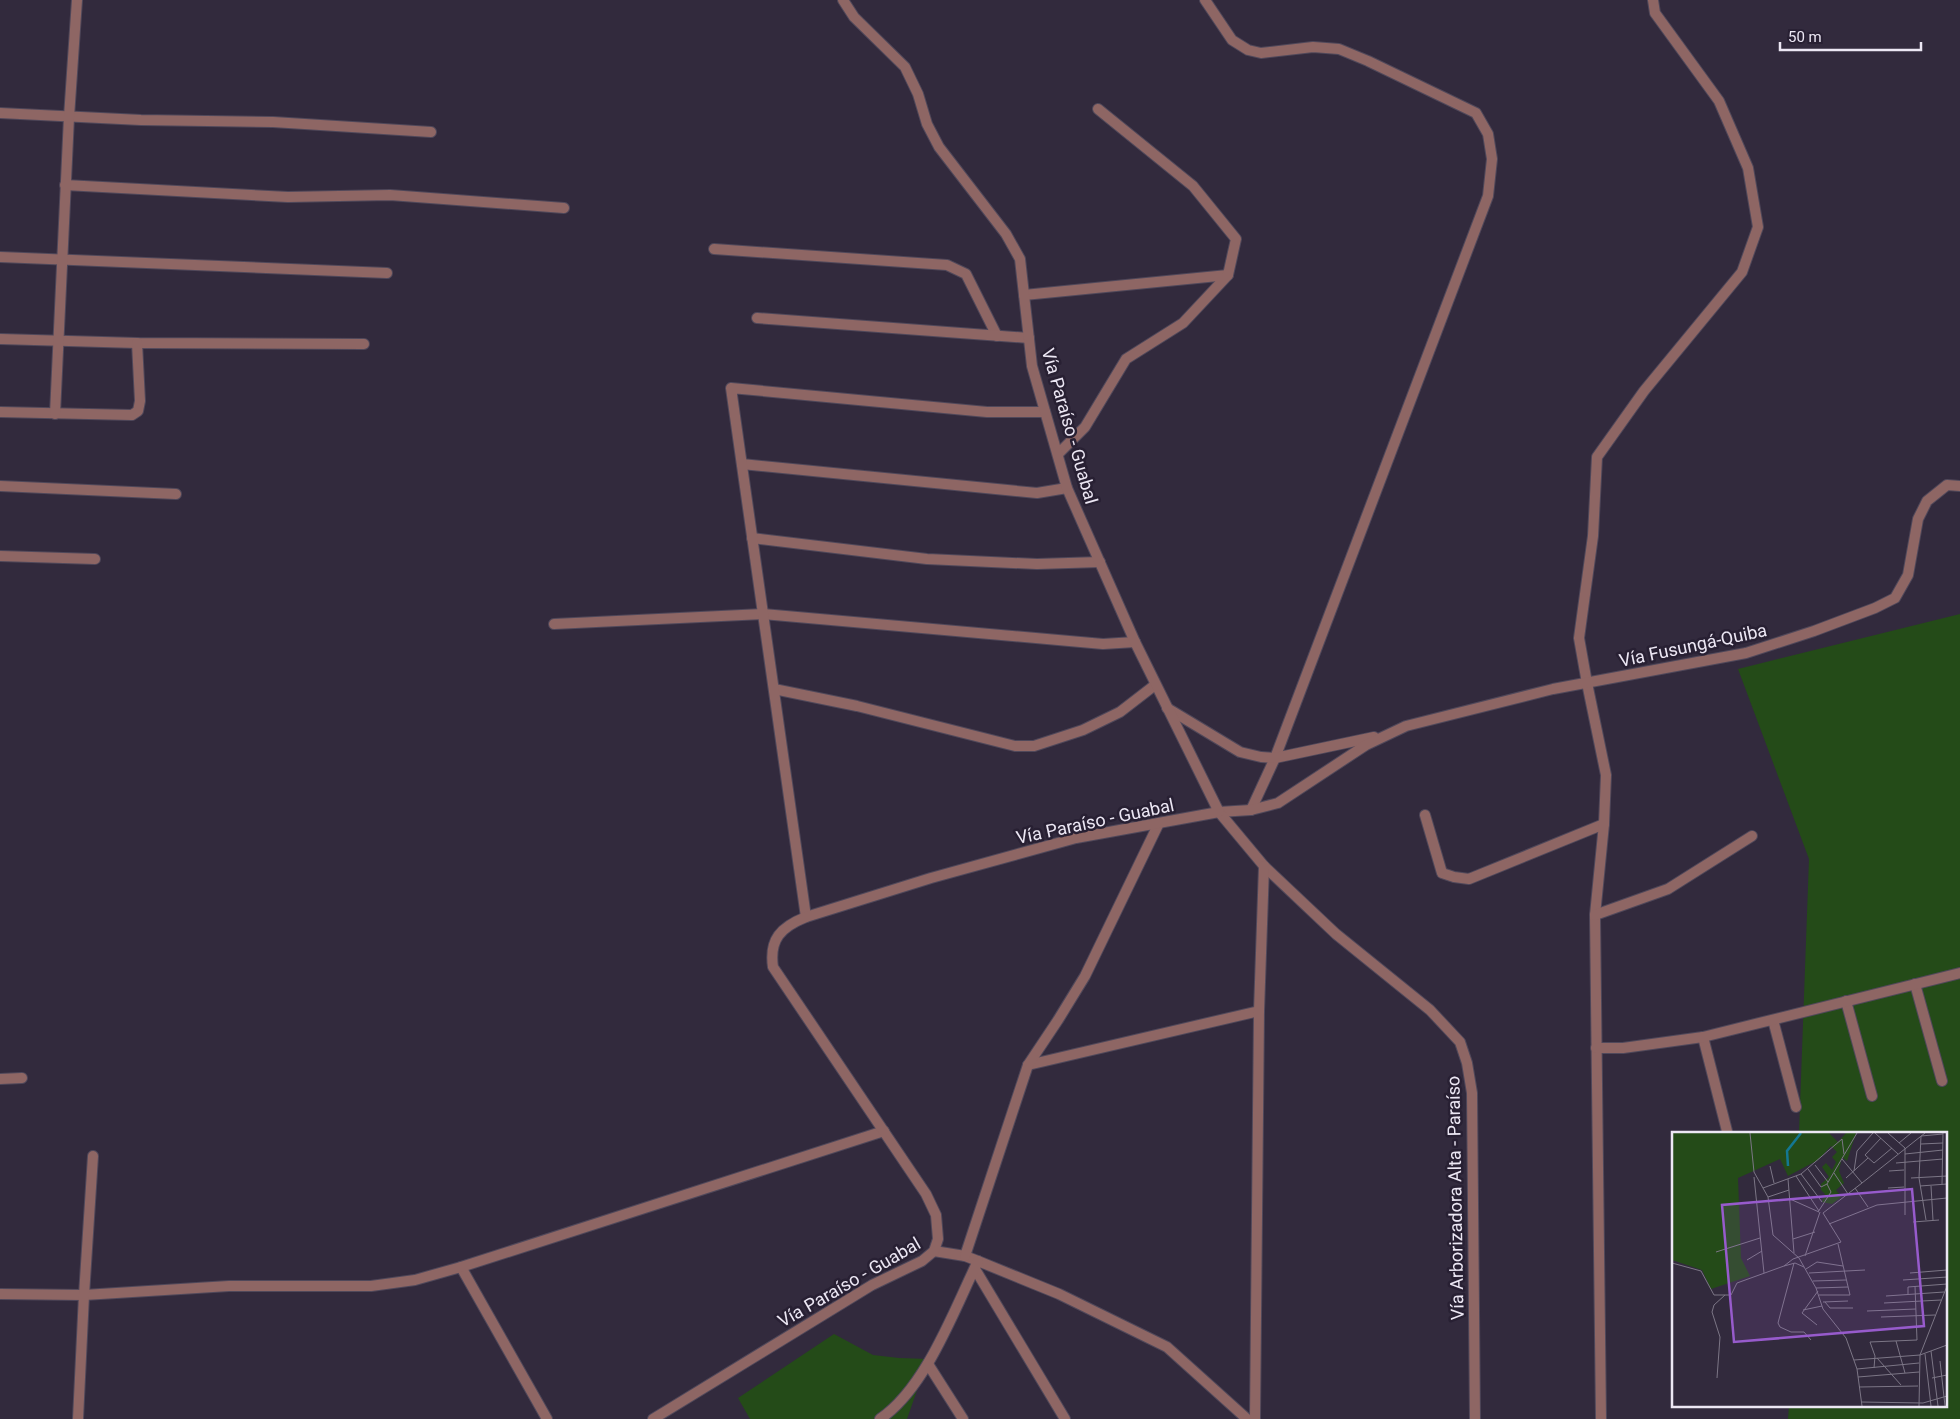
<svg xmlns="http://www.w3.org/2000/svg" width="1960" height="1419" font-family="Roboto,sans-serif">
  <rect width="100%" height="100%" fill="#322a3d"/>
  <g fill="#244b18">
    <path d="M1960,614V1419H1788L1789,1405H1946V1133H1799L1809,859L1738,669Z"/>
    <path d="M834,1334L873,1355L899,1358L928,1359L907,1419H750L738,1398Z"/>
  </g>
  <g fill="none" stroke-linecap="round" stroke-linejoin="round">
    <defs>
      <g id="service">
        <path d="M1587,683L1579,638L1593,536L1597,457L1644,391L1742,272L1758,227L1748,168L1719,101L1655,13L1653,0"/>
        <path d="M1425,815L1442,873L1454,877L1469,879L1604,824"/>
      </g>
      <g id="minor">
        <path d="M1205,0L1232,40L1248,50L1261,53L1313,47L1339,49L1368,61L1476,113L1488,134L1492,159L1488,196L1275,758L1251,810"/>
        <path d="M0,113L141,120L273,122L431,132"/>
        <path d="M65,185L288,197L390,195L564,208"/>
        <path d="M714,249L947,265L966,274L997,336"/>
        <path d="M0,257L387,273"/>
        <path d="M1024,295L1228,275"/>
        <path d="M757,318L1029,338"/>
        <path d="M0,339L137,343L364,344"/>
        <path d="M0,412L132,415L138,411L140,401L137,343"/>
        <path d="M55,414L69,117L77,0"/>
        <path d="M1058,454L1085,427L1126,359L1183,323L1228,275L1236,239L1193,186L1098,109"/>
        <path d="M742,464L1037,493L1067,488"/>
        <path d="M0,486L176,494"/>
        <path d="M752,538L927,559L1037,564L1100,562"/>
        <path d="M0,556L95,559"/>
        <path d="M554,624L763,614L1103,644L1135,642"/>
        <path d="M1587,683L1606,775L1604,824L1595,915L1601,1419"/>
        <path d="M774,689L857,706L1015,746H1034L1083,730L1120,712L1155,685"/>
        <path d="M1167,708L1240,752L1261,757L1275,758L1374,737"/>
        <path d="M1219,812L1251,810L1278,803L1366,745L1406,726L1553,689L1746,653L1814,631L1875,608L1895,598L1908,575L1918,519L1927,501L1947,485L1960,486"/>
        <path d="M1219,812L1264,866L1336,934L1430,1010L1460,1042L1467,1063L1472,1093L1475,1419"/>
        <path d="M1595,915L1668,889L1752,836"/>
        <path d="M806,917L731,388L987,412H1045"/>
        <path d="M1915,984L1942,1081"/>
        <path d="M1846,1001L1872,1096"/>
        <path d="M1773,1020L1796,1107"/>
        <path d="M1703,1037L1727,1131"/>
        <path d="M1596,1048H1623L1703,1037L1960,973"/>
        <path d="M1028,1065L1259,1011"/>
        <path d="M0,1079L22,1078"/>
        <path d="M934,1251L965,1256L978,1261L1059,1294L1167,1347L1247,1419"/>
        <path d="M965,1256L1028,1065L1058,1020L1085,976L1159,823"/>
        <path d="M461,1267L547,1419"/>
        <path d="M975,1269L1065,1419"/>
        <path d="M0,1294L84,1295L229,1286H371L415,1280L461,1267L884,1131"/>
        <path d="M928,1364L963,1419"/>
        <path d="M78,1419L84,1295L93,1156"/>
        <path d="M880,1419C926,1388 954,1310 978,1261"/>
        <path d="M1255,1419L1259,1011L1264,866"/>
      </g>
      <path id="tertiary" d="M653,1419L872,1285L922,1261L934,1251L938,1239L936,1215L926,1194L773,967C769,939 781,927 806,917L931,878L1076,838L1219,812L1135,642L1067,488L1032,366L1020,259L1006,234L939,147L927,124L918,94L905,67L854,17L843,0"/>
    </defs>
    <use href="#service" stroke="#50485a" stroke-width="12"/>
    <use href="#minor" stroke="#50485a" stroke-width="12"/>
    <use href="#tertiary" stroke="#50485a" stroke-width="12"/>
    <use href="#service" stroke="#8e6664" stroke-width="10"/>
    <use href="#minor" stroke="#8e6664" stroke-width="10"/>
    <use href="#tertiary" stroke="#8e6664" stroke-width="10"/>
  </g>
  <g text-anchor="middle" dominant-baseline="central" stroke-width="5" stroke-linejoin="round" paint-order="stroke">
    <g font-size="18" fill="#ece7f4" stroke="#282033">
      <text transform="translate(1070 426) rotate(74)">Vía Paraíso - Guabal</text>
      <text transform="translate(1693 645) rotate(-12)">Vía Fusungá-Quiba</text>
      <text transform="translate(1095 821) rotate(-12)">Vía Paraíso - Guabal</text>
      <text transform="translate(1455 1198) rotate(-91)">Vía Arborizadora Alta - Paraíso</text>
      <text transform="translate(849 1282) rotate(-30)">Vía Paraíso - Guabal</text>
    </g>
  </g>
  <g transform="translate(1672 1132)">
    <rect width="275" height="275" fill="#322a3d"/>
    <path d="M0,1H157L166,10L174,1H184L175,29L170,25L167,39L172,51L164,58L169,65L160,72L150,70L153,62L149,58V52L157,45L150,35L154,31L160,38L164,30L160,25L165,20L159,14L146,28L116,44L108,27L66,46L69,126L78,144L39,157L30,138L0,128Z" fill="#244b18"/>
    <path fill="none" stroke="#147792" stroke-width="2.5" d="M116,34L115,19L129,1"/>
    <path fill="none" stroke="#7c7686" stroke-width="1" d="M78,1L82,40L96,65L101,103L127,126L144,156L151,177L174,206L185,237L190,274M203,1L226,22M216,1L233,16V83M249,4L247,46L254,88M249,4L271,2M209,6L193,23L202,31L220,16M227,11L239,1M249,12L271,11M233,22L271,18M224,31L271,27M143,33L156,50M98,34L102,51M136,37L149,55L155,52M182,39L185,19L201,1M217,39L232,38M162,41L176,62M129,42L150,70M124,44L147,79M82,45L92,141M174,46L196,26M239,46L275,44M116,47L122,121M190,51L253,1M270,53L271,1M248,54L275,52M259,54L261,88M91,56L129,42L170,7L172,22M183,56L196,75M216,56L232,55M96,65L117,58M118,67L147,80M146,80L159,60L155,52L185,1M241,90L267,88M157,92L205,73L275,66M121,107L143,100M44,120L88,106M133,124L148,80M75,128L90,119M0,131L29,139L42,163H59L65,151L112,134L123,131L132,135M122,131L106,191L108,195L119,200H132L139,208M112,134L121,127L169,110L151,81L190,51L170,27M134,137L145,130L171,134M137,141L193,138M238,141L275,138M231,148L275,145M141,149L174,148M144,156L176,155M236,162V155L275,152M147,163H178L166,112M214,164L272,160M151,170L176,169M153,170L158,176H181M212,171L269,168M131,178L150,174M195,179L244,177M209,185L263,183M145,193L130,181L146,159M224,209L233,241M259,219L266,274M253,222L259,274M205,226L229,253M182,228L248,223L275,213M268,229L273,274M202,236L203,224L198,210L245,208L243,154M185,237L247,231M186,245L247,240M45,246L48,205L40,180L42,173L53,163M260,246L275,243M187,255L246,254M189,270L251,271L275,264M247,274L248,223L275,154"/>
    <path fill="#975bcc" fill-opacity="0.15" stroke="#975bcc" stroke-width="2.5" d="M240,57L252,194L62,210L50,73Z"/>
    <rect width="275" height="275" fill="none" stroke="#ece7f4" stroke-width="2.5"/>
  </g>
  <path d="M1780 42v8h141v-8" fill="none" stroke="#ece7f4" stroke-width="2.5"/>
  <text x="1788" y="42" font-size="15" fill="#ece7f4" stroke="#282033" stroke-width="4" paint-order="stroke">50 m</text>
</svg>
